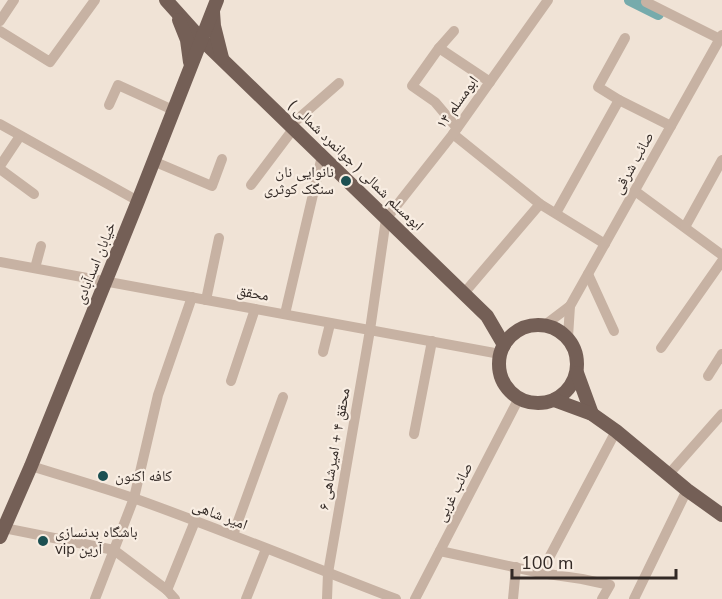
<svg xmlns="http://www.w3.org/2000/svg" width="722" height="599" font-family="'Nunito Sans','Noto Naskh Arabic',sans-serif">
  <rect width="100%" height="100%" fill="#f0e3d6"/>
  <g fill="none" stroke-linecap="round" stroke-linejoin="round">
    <path stroke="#76abac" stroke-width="12" d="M630,0L658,14"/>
    <g stroke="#c7b2a3" stroke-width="10">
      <path d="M646,2L722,40"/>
      <path d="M0,21L14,0"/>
      <path d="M0,31L50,62L95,0"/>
      <path d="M454,31L439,48L412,86L435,102L457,128"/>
      <path d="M625,38L598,87L619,100L671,126"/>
      <path d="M439,48L490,82"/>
      <path d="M109,105L118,85L173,110"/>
      <path d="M0,124L138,201"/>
      <path d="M291,125L339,83"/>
      <path d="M453,134L540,204L605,244"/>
      <path d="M153,161L212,186L222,159"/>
      <path d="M0,166L20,136"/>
      <path d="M0,169L34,194"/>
      <path d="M251,185L294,128"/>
      <path d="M635,191L722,255"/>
      <path d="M556,213L619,100"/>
      <path d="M685,227L722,160"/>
      <path d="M0,262L500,354"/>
      <path d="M35,268L41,246"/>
      <path d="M588,274L614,331"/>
      <path d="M465,292L540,204"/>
      <path d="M206,300L219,238"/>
      <path d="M285,314L322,156"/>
      <path d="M545,325L570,306"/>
      <path d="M568,337L570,306L722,35"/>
      <path d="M661,348L722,261"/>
      <path d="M323,352L330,324"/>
      <path d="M708,376L722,354"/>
      <path d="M231,381L255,309"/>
      <path d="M414,434L432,341"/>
      <path d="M31,466C66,477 101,487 136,499C223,530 310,566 396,599"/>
      <path d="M668,475L722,414"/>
      <path d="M4,528L114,550L167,590L175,599"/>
      <path d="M233,535L283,397"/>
      <path d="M440,551L541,573L582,579L610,585L602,599"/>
      <path d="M541,573L616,431"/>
      <path d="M167,590L195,521"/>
      <path d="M95,599L134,498L158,395L192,297"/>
      <path d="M246,599L266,549"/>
      <path d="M327,599L328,573L370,330L386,219L453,134L548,0"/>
      <path d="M415,599L519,398"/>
      <path d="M513,599L516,567"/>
      <path d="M634,599L687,490"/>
    </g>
    <g stroke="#745f56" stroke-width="14">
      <path d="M166,0L201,39L487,316L504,345"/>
      <path d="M213,12L214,26L222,58"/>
      <path d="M179,20L187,40L190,62"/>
      <circle cx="538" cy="364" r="39"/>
      <path d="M577,373L592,414"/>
      <path d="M554,400L592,414L616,431L687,490L722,515"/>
      <path d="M0,537L31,466L138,201L217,0"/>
    </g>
  </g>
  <g fill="#1c5052" stroke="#f8ede2" stroke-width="2">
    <circle cx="346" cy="181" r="6"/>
    <circle cx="103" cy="476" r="6"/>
    <circle cx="43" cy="541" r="6"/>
  </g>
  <g text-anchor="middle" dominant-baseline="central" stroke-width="4.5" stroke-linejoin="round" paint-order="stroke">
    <g font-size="15" fill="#322925" stroke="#f8ede2">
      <text transform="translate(457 102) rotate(-54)">ابومسلم ۱۴</text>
      <text transform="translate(633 163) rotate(-61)">صائب شرقی</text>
      <text transform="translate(356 165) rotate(44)">ابومسلم شمالی ( جوانمرد شمالی )</text>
      <text transform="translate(95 263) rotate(-68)">خیابان اسدآبادی</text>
      <text transform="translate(253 293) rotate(10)">محقق</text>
      <text transform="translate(334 449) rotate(-80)">محقق ۴ + امیرشاهی ۶</text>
      <text transform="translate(454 492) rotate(-63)">صائب غربی</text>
      <text transform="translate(220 515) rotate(21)">امیر شاهی</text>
    </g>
    <g font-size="15" fill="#322925" stroke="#f8ede2" text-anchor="start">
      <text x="334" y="172" text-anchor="end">نانوایی نان<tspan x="334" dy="17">سنگک کوثری</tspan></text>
      <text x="115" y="476">کافه اکنون</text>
      <text x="55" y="532">باشگاه بدنسازی<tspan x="55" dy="17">vip آرین</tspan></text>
    </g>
  </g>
  <path d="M512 569v9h164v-9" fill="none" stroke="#322925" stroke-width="3"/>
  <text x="521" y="569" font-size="18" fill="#322925" stroke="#f8ede2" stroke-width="4.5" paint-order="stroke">100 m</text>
</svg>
